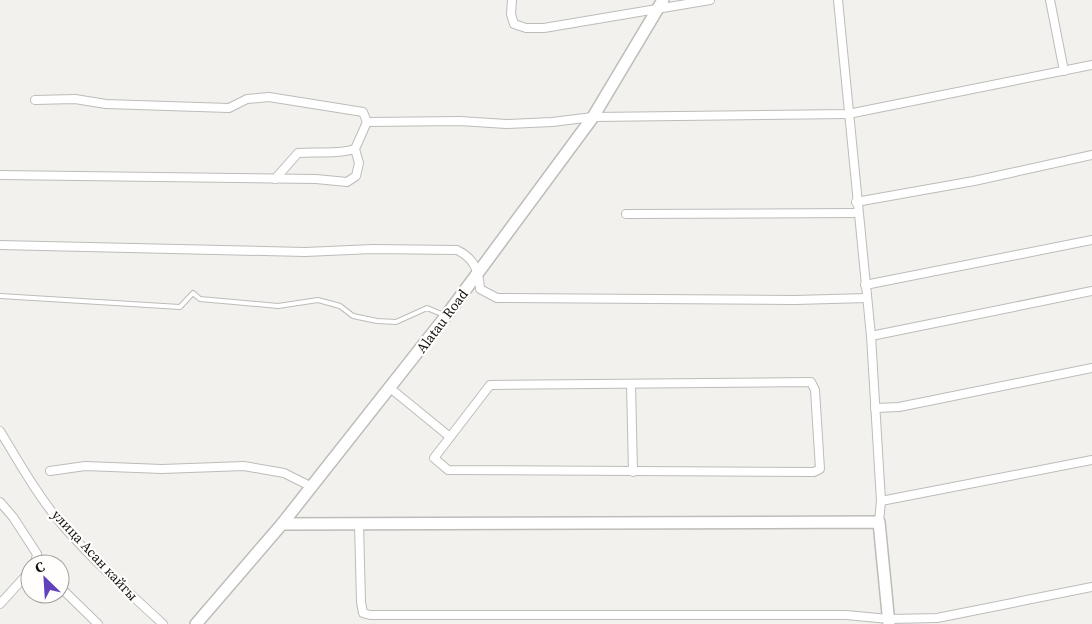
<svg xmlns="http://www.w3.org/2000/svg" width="1092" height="624" font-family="'Source Serif 4',serif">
  <rect width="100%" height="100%" fill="#f2f1ee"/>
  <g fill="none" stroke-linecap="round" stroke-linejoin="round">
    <defs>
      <path id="lane" d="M0,296L180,307L193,293L200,299L278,306L318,300L340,306L353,316L377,321L396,322L427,308L444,315"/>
      <g id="street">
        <path d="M512,0L511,14L514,24L526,28H544L710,0"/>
        <path d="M838,0L871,336L881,501L879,522"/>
        <path d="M1050,0L1064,71"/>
        <path d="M35,100L75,99L106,104L229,108L247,99L269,97L363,112L367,122"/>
        <path d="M0,175L316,179L347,182L356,176L359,163L355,149L367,122L460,121L506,124L552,122L593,117L848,114L1092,65"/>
        <path d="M275,179L298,153C318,151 336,155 355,149"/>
        <path d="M856,202L974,181L1092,155"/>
        <path d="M626,214L858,213"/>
        <path d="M0,245L305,252L373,249L457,250C474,258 479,271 480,289L497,298L795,300L867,298"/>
        <path d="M865,285L1092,240"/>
        <path d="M871,336L1092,291"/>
        <path d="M811,382L815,390L820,469L814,472L448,470L434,458L490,385Z"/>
        <path d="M631,384L633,472"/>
        <path d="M390,388L450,437"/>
        <path d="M875,408L899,407L1092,368"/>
        <path d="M0,431C20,464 39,498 64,527C95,562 129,593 163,624"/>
        <path d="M50,471L85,466L162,469L244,466L284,473L312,487"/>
        <path d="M881,501L1092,460"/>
        <path d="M0,502L13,517L37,554L35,564"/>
        <path d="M359,524L361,602L363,613L370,615H846L889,619L937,618L1092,587"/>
        <path d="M60,587L98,624"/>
        <path d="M0,604L30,571"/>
      </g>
      <g id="secondary">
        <path d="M282,524L879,522L889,624"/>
        <path d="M196,624L282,524L446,316L593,117L663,0"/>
      </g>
    </defs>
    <use href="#lane" stroke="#bdbcb9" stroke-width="6"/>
    <use href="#street" stroke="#bdbcb9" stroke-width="10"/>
    <use href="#secondary" stroke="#bdbcb9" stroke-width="14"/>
    <use href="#lane" stroke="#fff" stroke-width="4"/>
    <use href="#street" stroke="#fff" stroke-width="8"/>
    <use href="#secondary" stroke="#fff" stroke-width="11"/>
  </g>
  <g text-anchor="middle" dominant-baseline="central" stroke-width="4.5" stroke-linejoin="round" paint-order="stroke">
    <g font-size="14" fill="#121211" stroke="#fffefc">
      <text transform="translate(442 321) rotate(-53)">Alatau Road</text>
      <text transform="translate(95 555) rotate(47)">улица Асан кайгы</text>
    </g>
  </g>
  <g transform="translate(45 579) rotate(335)"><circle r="24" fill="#fffefc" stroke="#a0a09e"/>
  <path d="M0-4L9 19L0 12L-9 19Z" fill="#6142ba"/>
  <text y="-8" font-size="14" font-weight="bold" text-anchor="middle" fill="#121211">С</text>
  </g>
</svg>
